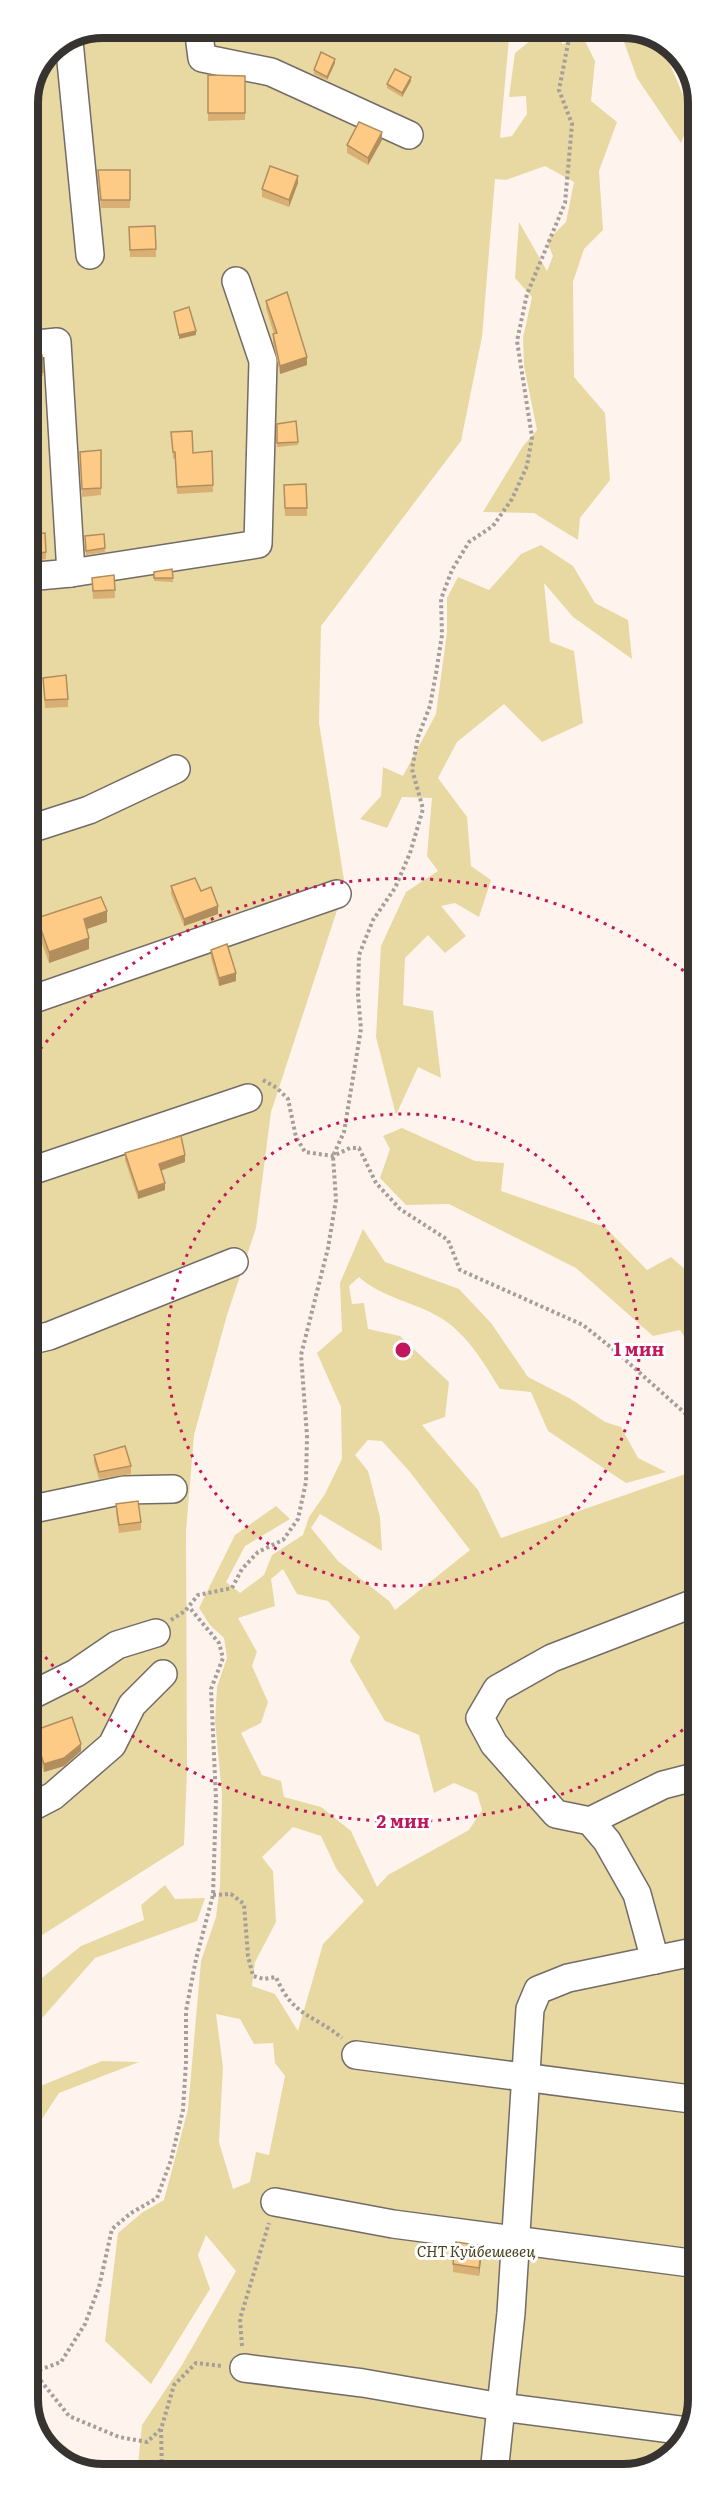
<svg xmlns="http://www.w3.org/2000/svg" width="725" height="2501" font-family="Literata,serif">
  <rect width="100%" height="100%" fill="#fef4ed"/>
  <g fill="#e7d9a1" fill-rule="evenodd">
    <path d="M103,27H510L500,138L512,136L527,114L526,96L509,97L515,53L536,36V27L560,28L562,44L584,39L595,61L591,101L617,122L599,171L603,230L584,249L573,282L574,377L605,413L610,480L580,518L578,540L534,513L483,512L523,446L537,430L524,366L523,338L532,297L515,278L519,222L547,271L553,256L547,241L566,222L574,182L545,166L506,180L495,179L482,337L461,441L321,626L319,723L345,886L271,1112L256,1228L227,1315L194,1435L186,1531L187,1771L184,1845L28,1944L27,102L49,49Z"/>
    <path d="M604,28H632L660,41L692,116L681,143L637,78L624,42L603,40Z"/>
    <path d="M541,545L573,566L595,603L628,620L632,659L573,617L544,583L550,642L574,651L583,723L542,742L504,704L457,742L438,778L467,817L471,866L491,880L479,917L455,903L441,906L466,936L445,953L428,935L405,958L403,1005L433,1011L441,1078L418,1067L396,1115L376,1037L381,946L406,892L438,871L427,856L432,798L402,797L387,828L360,819L381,796L383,767L403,776L436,714L447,632V598L458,577L489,590L521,554Z"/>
    <path d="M402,1128L475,1161L504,1163L501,1191L605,1227L647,1270L671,1257L697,1280V1357L680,1330L653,1336L576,1268L449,1204L406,1205L380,1178L390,1149L383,1136Z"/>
    <path d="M363,1229L385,1262L459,1289L491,1323L528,1377L571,1399L605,1422L621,1427L638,1458L666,1472L626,1483L548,1431L531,1392L500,1389C483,1362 469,1336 441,1318C415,1302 382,1298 359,1277L349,1286L352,1304L364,1303L368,1329L400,1336L449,1382L445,1417L422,1425L478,1490L501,1538L697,1470L698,2399L682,2445L638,2472L137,2474L142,2425L182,2365L236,2271L206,2235L198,2255L210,2289L151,2384L105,2341L118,2233L143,2212L164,2200L188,2109L201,1961L216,1917L220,1885L222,1794L215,1721L217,1687L227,1658L224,1638L210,1625L199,1608L235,1535L276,1506L290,1519L245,1546L226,1582L240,1593L264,1575L272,1555L303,1535L309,1517L325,1494L342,1459L341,1407L317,1353L342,1331L340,1283ZM368,1440L382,1441L410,1472L470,1550L395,1610L389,1601L338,1561L311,1528L320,1514L382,1551L380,1517L368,1471L355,1455ZM283,1569L297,1594L328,1601L360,1637L350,1661L385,1721L419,1735L434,1793L454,1783L477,1793L482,1810L469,1830L388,1875L377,1887L351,1831L321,1807L284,1797L281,1781L262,1775L241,1733L261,1723L268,1702L252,1666L257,1652L238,1618L275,1606L271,1579ZM293,1827L321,1836L337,1870L364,1901L323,1944L298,2031L275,1994L252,1986L255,1962L276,1922L273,1871L262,1857ZM216,2014L240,2019L254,2044L273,2043L275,2063L285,2076L269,2155L256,2152L250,2182L233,2189L219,2142L223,2067Z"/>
    <path d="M165,1885L175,1899L205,1898L197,1921L95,1958L28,2034V2003L34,1998L37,1982L81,1946L144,1920L141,1905Z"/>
    <path d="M102,2061L139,2062L59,2093L28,2140V2091Z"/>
    <path d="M55,2438L100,2474L52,2455L50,2450Z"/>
  </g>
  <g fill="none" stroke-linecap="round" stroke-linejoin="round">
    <defs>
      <g id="minor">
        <path d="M198,27L202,58L271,72L409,135"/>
        <path d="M69,41L90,255"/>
        <path d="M27,345L57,342L71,573"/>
        <path d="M27,577L71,573L258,544L263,361L236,281"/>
        <path d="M27,830L89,810L176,769"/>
        <path d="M28,1001L337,894"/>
        <path d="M28,1172L248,1098"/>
        <path d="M28,1341L49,1336L234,1262"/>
        <path d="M28,1510L124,1490L173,1489"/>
        <path d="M28,1697L76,1673L117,1645L156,1633"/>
        <path d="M28,1809L53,1796L112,1745L132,1705L163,1674"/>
        <path d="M590,1821L663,1785L698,1776"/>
        <path d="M655,1960L637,1894L607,1841L590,1821L556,1814L494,1744L480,1718L497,1689L552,1658L697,1602"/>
        <path d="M356,2055L698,2100"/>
        <path d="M275,2202L393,2224L698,2264"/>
        <path d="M244,2368L363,2383L501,2407L687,2431"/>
        <path d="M494,2473L511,2313L530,2009L538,1990L568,1978L698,1951"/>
      </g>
    </defs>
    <use href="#minor" stroke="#746b66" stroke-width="30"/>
    <g stroke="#a59e99" stroke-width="4" stroke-dasharray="3 3" stroke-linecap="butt">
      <path d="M263,1080L277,1088L288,1099L296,1137L305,1152L333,1156L350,1148H359L376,1183L400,1209L448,1240L460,1270L583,1325L613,1349L697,1424"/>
      <path d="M171,1620L185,1611L198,1595L232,1588L242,1569L258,1552L283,1540L298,1519L306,1482L307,1436L301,1355L328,1248L336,1200L333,1156L344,1132L361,1029L358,995L359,955L373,920L395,888L410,853L423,809L412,769L418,737L430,706L436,673L442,635L441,599L452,570L469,542L493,526L512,499L527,466L532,437L517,341L527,294L565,203L572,124L559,90L571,28"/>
      <path d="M213,1895L231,1894L244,1904L248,1956L253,1976L264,1979L276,1977C293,2017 313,2014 342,2038"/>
      <path d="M242,2346L240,2319L269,2223"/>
      <path d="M33,2371L69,2416L119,2437L147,2442L161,2429"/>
      <path d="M28,2374L61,2362L85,2324L99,2287L112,2229L131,2213L157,2198L171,2160L183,2110L186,2062V2011L196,1959L213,1895L216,1799L211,1689L223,1658L219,1643L189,1607"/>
      <path d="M162,2474L161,2429L174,2385L196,2363L222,2366"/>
    </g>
    <use href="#minor" stroke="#fff" stroke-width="27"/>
  </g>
  <g fill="#daaf73">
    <path d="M335,63L327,80L314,74V70Z"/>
    <path d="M208,75L245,76V120L208,121Z"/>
    <path d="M411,81L402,97L387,88V84Z"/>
    <path d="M27,132H36L37,171H27Z"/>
    <path d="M382,140L368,165L347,153V145Z"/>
    <path d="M98,170H130V208H101Z"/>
    <path d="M298,183L289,207L262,197V189Z"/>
    <path d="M155,226L156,257H130L129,227Z"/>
    <path d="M266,301L307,365L280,374L273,342V334H274L266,308Z"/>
    <path d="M42,355L43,376L34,377L33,356Z"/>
    <path d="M296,421L298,445L277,447V424Z"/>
    <path d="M171,432L193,453L212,451L213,492L177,494L175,458L173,459Z"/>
    <path d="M101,450V495L82,497L80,452Z"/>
    <path d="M284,485L307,508V516H285Z"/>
    <path d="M27,534L46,552V559L27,562Z"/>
    <path d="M104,534L105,552L86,555L85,536Z"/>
    <path d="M172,569L173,582L154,581V572Z"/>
    <path d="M114,575L115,598L93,599L92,578Z"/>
    <path d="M43,678L68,699V707L45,708Z"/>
    <path d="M171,886L201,891L218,914L184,926L171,894Z"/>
    <path d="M37,918L107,922L87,929L89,949L49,963L37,930Z"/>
    <path d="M211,950L236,981L219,986L211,958Z"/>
    <path d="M125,1153L185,1162L161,1171L165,1190L138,1199L125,1160Z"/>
    <path d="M94,1455L131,1466V1474L99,1479L94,1462Z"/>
    <path d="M116,1504L141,1522V1530L119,1533L116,1512Z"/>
    <path d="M33,1731L81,1751L64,1766L44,1772L33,1738Z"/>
    <path d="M482,2253L479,2276L453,2272V2264Z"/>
  </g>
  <g fill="#b28e5e">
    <path d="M335,59V63L327,80V77Z"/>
    <path d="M411,77V81L402,97V93Z"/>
    <path d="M382,132V140L368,165V158Z"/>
    <path d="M298,176V183L289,207V200Z"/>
    <path d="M196,331V335L179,339V335Z"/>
    <path d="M307,357V365L280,374V366Z"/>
    <path d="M218,906V914L184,926V919Z"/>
    <path d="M107,911V922L84,930V919Z"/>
    <path d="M89,938V949L49,963V952Z"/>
    <path d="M236,973V981L219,986V978Z"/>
    <path d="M185,1155V1162L159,1171V1164Z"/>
    <path d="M165,1183V1190L138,1199V1192Z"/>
    <path d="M81,1744V1751L64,1766L44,1772V1764Z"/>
    <path d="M482,2246V2253L479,2276V2268Z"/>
  </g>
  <g fill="#fecb86" stroke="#b28e5e" stroke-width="1.5">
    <path d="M321,52L335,59L327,77L314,70Z"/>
    <path d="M395,69L411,77L402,93L387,84Z"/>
    <path d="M208,75L245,76V113H208Z"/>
    <path d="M359,122L382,132L368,158L347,145Z"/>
    <path d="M27,132H36L37,163H27Z"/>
    <path d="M270,166L298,176L289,200L262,189Z"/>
    <path d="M98,170H130V200H101Z"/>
    <path d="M155,226L156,249L130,250L129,227Z"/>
    <path d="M287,292L307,357L280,366L273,334L277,333L266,301Z"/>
    <path d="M189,307L196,331L179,335L174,312Z"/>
    <path d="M42,355L43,372L34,373L33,356Z"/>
    <path d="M296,421L298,442L277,443V424Z"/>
    <path d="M192,431L193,453L212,451L213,485L177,487L175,452H173L171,432Z"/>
    <path d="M101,450V488L82,489L80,452Z"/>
    <path d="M306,484L307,508H285L284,485Z"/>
    <path d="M45,533L46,552L27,555V534Z"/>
    <path d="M104,534L105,548L86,551L85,536Z"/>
    <path d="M172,569L173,578H154V572Z"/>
    <path d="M114,575L115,590L93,591L92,578Z"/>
    <path d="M66,675L68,699L45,700L43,678Z"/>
    <path d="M195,878L201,891L211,887L218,906L184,919L171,886Z"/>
    <path d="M101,897L107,911L84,919L89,938L49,952L37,918Z"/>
    <path d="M227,944L236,973L219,978L211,950Z"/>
    <path d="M181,1136L185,1155L159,1164L165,1183L138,1192L125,1153Z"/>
    <path d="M125,1446L131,1466L99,1472L94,1455Z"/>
    <path d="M138,1501L141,1522L119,1525L116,1504Z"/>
    <path d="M72,1717L81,1744L64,1758L44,1764L33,1731Z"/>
    <path d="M456,2242L482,2246L479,2268L453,2264Z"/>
  </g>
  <g fill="none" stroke="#c2185b" stroke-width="3" stroke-dasharray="3 6">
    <circle cx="403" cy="1350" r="236"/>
    <path d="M697 1719A472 472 0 0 1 29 1637M29 1063A472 472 0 0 1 697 981"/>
  </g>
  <g text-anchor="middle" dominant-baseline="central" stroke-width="6" stroke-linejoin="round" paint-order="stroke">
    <g font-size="15" font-style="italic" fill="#4a421e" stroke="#fff">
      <text x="476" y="2250">СНТ Куйбешевец</text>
    </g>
  </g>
  <path d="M0 0H725V2501H0ZM103 38H623A65 65 0 0 1 688 103V2399A65 65 0 0 1 623 2464H103A65 65 0 0 1 38 2399V103A65 65 0 0 1 103 38Z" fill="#fff" fill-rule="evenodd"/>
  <path fill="none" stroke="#373330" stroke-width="8" d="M103 38H623A65 65 0 0 1 688 103V2399A65 65 0 0 1 623 2464H103A65 65 0 0 1 38 2399V103A65 65 0 0 1 103 38Z"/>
  <circle cx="403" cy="1350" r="9" fill="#c2185b" stroke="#fff" stroke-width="3"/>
  <g font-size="18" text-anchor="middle" font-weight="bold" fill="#c2185b" stroke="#fff" stroke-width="6" stroke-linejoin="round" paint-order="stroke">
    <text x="639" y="1356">1 мин</text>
    <text x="403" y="1828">2 мин</text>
  </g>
</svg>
